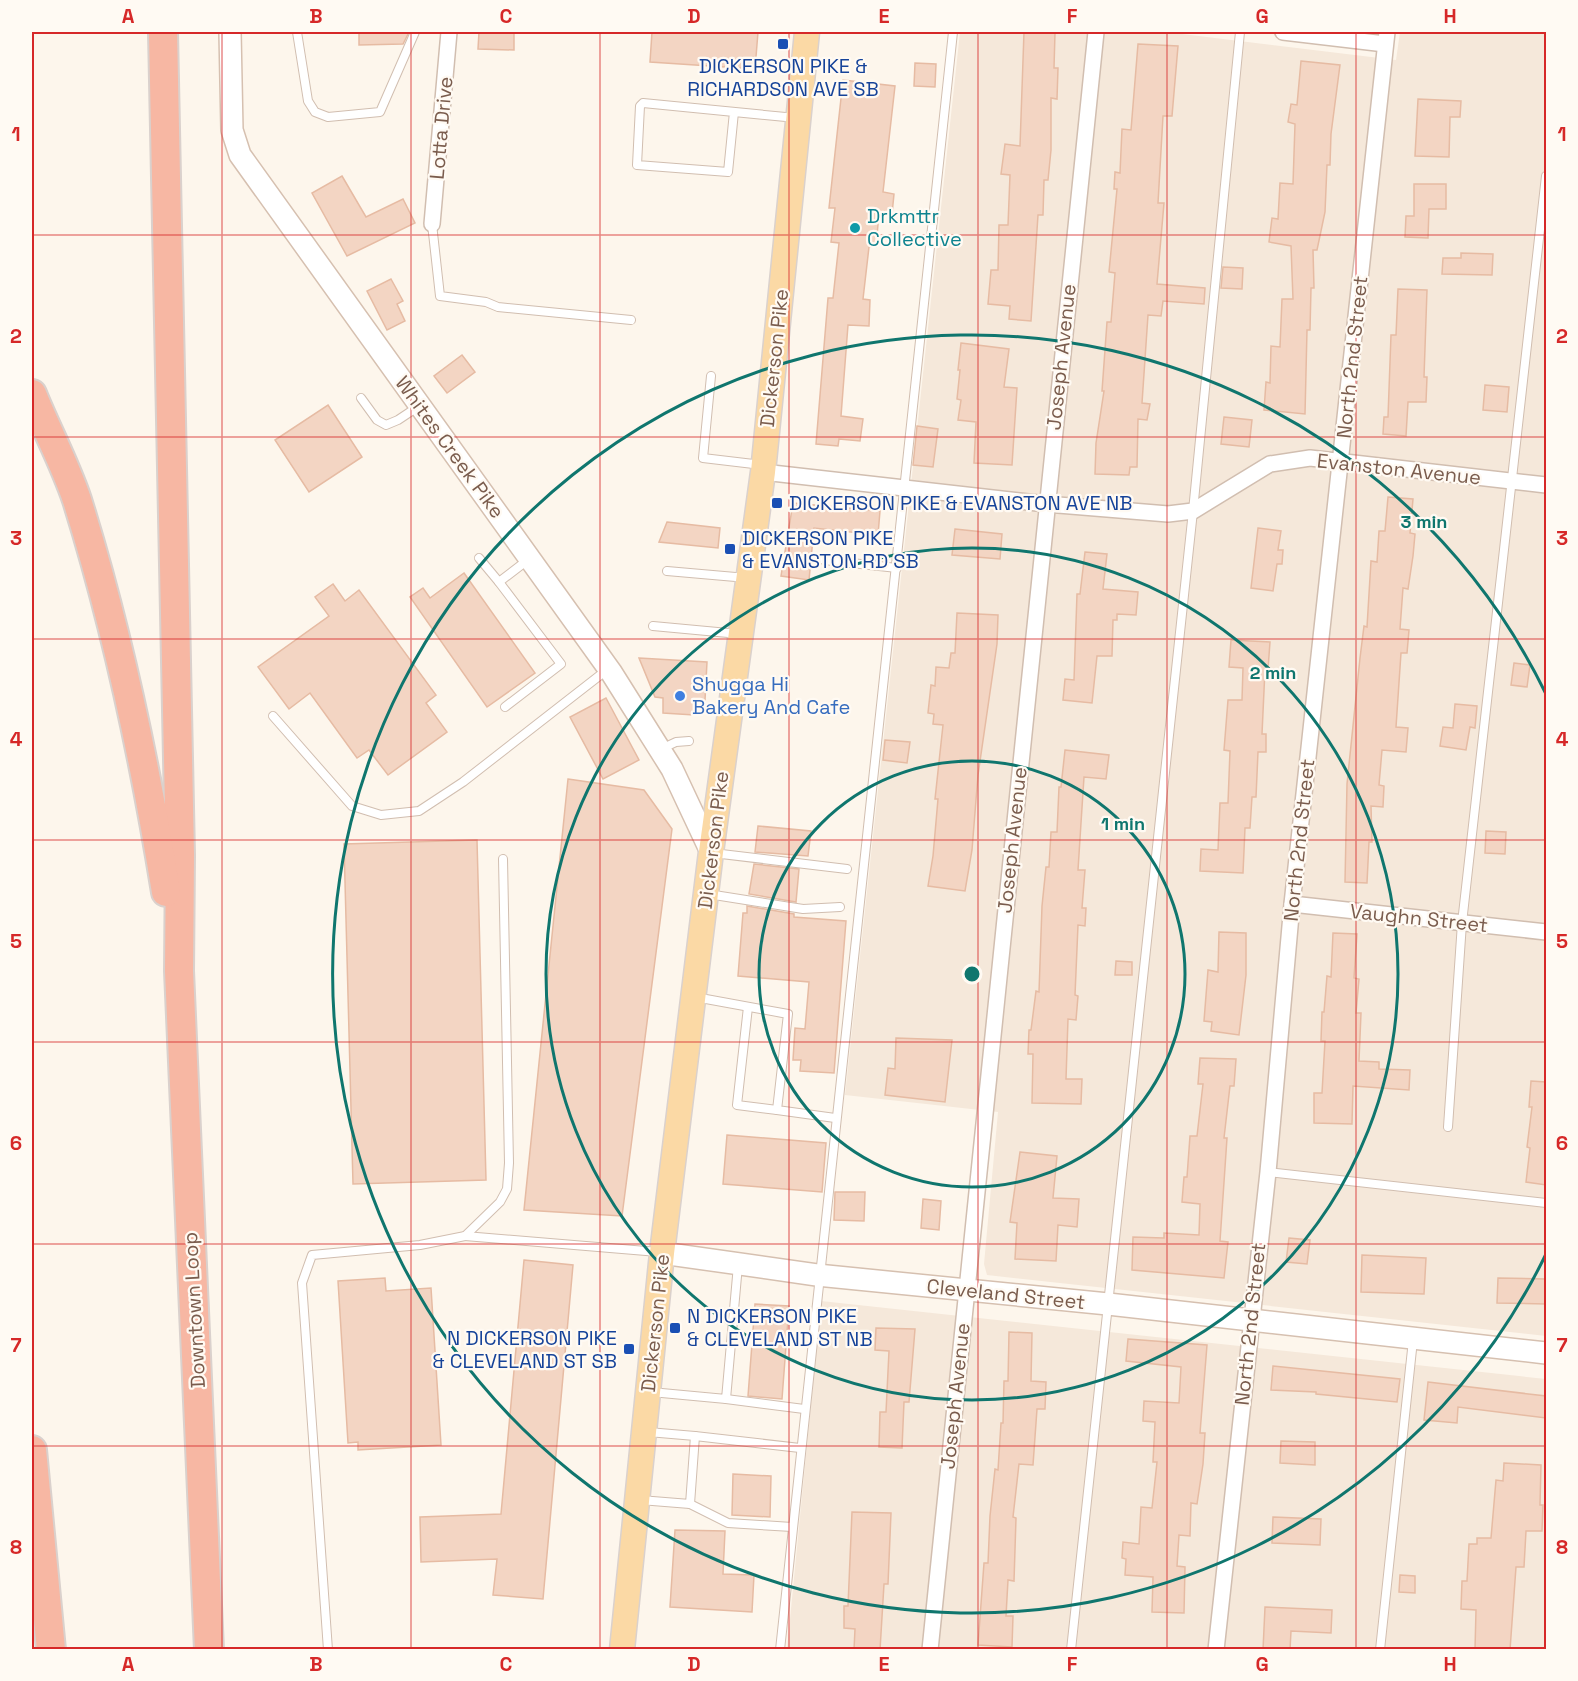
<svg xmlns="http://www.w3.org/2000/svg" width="1578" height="1681" font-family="'Space Grotesk',sans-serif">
  <rect width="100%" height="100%" fill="#fdf6ec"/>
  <g fill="#f5e8da">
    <path d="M960,32H1166L1396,60L1400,32H1546V1336L987,1275L984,1264L998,1112L845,1095Z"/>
    <path d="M821,1301L1546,1379V1649L787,1650Z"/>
  </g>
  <g fill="#f3d5c3" stroke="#e6bba3" stroke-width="1.5">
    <path d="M359,32H409L403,44L359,45Z"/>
    <path d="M479,32H514V50L478,49Z"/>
    <path d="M652,32H758L755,69L650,62Z"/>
    <path d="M1024,32L1055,33L1054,68H1058L1057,99L1051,98V150L1048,180H1044L1043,215H1038L1031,321L1009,319L1010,306L988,304L991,270H998L999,225H1008L1010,175L1001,174L1005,144L1020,146Z"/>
    <path d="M1138,44L1178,46L1172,116H1163L1158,203H1164L1157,284L1205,288L1204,304L1163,301L1161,316L1148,315L1142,403L1150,404L1147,420L1138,419L1137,467H1130L1129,475L1095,474L1096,443L1104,391H1102L1107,322H1111L1115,273L1109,272L1117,189H1114L1115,172L1120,173L1122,129L1131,130Z"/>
    <path d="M1301,61L1340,65L1331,134L1330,165H1327L1325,212L1317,250H1313L1314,288H1311L1310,330H1307L1305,414L1264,410L1266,382L1270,383L1271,346L1280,347L1282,299H1293L1291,246L1269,242L1272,218L1278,219L1280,183L1293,184L1295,124L1288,122L1291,104L1297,105Z"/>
    <path d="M915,63L936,64L935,87L914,86Z"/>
    <path d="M843,80L895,86L883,192L894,194L892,214L879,213L876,247H869L863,299L870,300L869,326L848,325L841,416L863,419L860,441L839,439L838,446L816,444L828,298H833L839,243L831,242L835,208H829Z"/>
    <path d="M1418,99L1461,101L1460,117H1450L1449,157L1415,156Z"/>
    <path d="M342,176L366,217L403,199L415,223L347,256L312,193Z"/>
    <path d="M1414,184H1446V209H1429L1428,238L1405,237L1406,216H1414Z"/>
    <path d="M1461,253L1493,254L1492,275L1442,274L1443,258H1461Z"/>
    <path d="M1223,267L1243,268L1242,289L1221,288Z"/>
    <path d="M391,279L403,301L397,304L405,321L387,330L367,291Z"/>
    <path d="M1398,289L1427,290L1424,377H1427L1426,402H1408L1406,436L1383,434L1384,417H1388L1391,335H1396Z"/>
    <path d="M961,343L1009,349L1004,387L1017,388L1012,465L974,463L976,422L958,420L961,400L957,399L960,370H958Z"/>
    <path d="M462,355L475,372L447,393L434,376Z"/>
    <path d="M1485,385L1509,387L1507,412L1483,410Z"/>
    <path d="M328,405L362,457L309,492L275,440Z"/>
    <path d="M1224,417L1252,420L1249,447L1221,444Z"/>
    <path d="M917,426L938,429L933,467L913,465Z"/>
    <path d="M1388,497L1413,499L1410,533L1415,534L1413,556L1408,589L1403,588L1400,629L1409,630L1407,653H1401L1396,727L1408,728L1406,752L1382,750L1379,785L1384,786L1383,807L1371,806L1372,842H1369L1367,883L1345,882L1347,784L1360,658L1364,626L1367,627L1371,561L1377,562L1379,531H1385Z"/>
    <path d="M793,503L880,511L878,535L814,528L809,580L781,576Z"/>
    <path d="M667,522L720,528L718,548L659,542Z"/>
    <path d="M1258,528L1281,531L1278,550H1283L1282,564H1277L1273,591L1251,588Z"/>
    <path d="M955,529L1002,534L1000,559L952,555Z"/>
    <path d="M1085,552L1107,554L1103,589L1138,592L1136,615L1117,614V620H1113L1112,656H1097L1092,703L1063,700L1065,679L1074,680L1077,594H1080Z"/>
    <path d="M464,573L535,673L487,707L410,597L423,588L430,598Z"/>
    <path d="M333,584L345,601L359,590L436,695L426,703L447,732L388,775L369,750L357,758L310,693L289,709L258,667L329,616L315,597Z"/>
    <path d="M957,613L998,615L997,644L978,775L972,850L965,891L928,886L933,856L938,799H935L943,725L933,724L934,714L928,713L931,685L935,686L936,667L949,668L951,653H955Z"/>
    <path d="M1231,640L1270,642L1268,669H1265L1262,734H1266V752H1258L1256,797H1252L1250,828H1245L1243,873L1200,871L1201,849L1218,850L1220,803H1228L1230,751L1224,750L1228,700H1242L1243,668L1229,667Z"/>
    <path d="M639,658L707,662L705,700H695L694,715L663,713V698L655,697Z"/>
    <path d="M1514,663L1530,665L1527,687L1511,685Z"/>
    <path d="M606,698L639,760L603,779L570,717Z"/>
    <path d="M1455,704L1477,706L1475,728L1470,727L1466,750L1440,746L1443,727L1453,728Z"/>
    <path d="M885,740L910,742L907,763L883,760Z"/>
    <path d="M1065,750L1109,755L1106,779L1084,777L1081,823L1078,870H1085L1082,908H1086L1085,926L1078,925L1075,995L1078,996L1076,1020L1068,1019L1066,1079H1082L1081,1104L1032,1103L1033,1054H1028L1029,1030H1031L1036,991L1039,992L1042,906L1046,867H1049L1051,832H1057L1059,787H1061Z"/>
    <path d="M568,779L644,790L672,829L622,1216L524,1210Z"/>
    <path d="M758,826L811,831L808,856L755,852Z"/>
    <path d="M1486,831L1506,832L1505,854L1485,853Z"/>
    <path d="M477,840L486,1180L353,1184L344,844Z"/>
    <path d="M754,864L799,869L796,902L749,894Z"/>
    <path d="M747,906L794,914V917L846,921L834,1073L800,1071L801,1060H793L795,1028L805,1029L809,982L738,976L743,913H747Z"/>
    <path d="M1219,932L1246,933V975L1239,1035L1211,1031L1212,1022L1204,1021L1208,970L1218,972Z"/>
    <path d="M1333,933L1357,934L1354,978L1359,979L1356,1013H1361L1359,1061L1379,1062V1069L1410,1070L1409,1090L1353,1086L1352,1124L1314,1123V1093H1322L1325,1041H1321L1322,1012H1324L1327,976L1331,977Z"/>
    <path d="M1116,961L1132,962V975H1115Z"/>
    <path d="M896,1038L952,1040L945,1102L885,1095L888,1068L895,1069Z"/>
    <path d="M1200,1058L1236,1059L1234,1086H1230L1224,1138H1227L1220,1241L1228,1242L1224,1278L1132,1270L1133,1237L1164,1238V1233L1199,1235L1200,1204L1182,1202L1184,1177H1187L1190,1136H1197L1203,1084H1198Z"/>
    <path d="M1531,1081L1546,1082V1185L1526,1182L1530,1148L1527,1147L1532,1107H1529Z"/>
    <path d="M727,1135L826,1143L822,1192L723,1184Z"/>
    <path d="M1020,1152L1057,1156L1053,1198L1079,1199L1077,1227L1058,1225L1056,1261L1015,1259L1017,1223L1010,1222Z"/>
    <path d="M835,1192H865L864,1221L834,1220Z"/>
    <path d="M923,1199L941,1201L939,1230L921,1228Z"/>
    <path d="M1289,1238L1310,1240L1307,1264L1286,1262Z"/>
    <path d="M1362,1255L1426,1258L1424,1294L1361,1292Z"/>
    <path d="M524,1260L573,1265L543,1599L493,1595L497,1559L421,1562L420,1517L501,1514Z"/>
    <path d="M385,1278L386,1291L431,1288L441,1445L358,1450V1442L348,1443L338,1281Z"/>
    <path d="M1498,1278L1546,1279V1304L1497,1303Z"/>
    <path d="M755,1304L789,1306L782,1399L748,1396Z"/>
    <path d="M876,1328L915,1329L909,1402H904L902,1448L879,1447L880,1412H886L889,1351L875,1350Z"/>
    <path d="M1009,1332L1032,1333L1031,1381L1046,1382L1045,1409H1037L1033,1465L1019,1464L1013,1517L1016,1518L1014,1581L1008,1580L1006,1616H1013L1012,1647L978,1645L984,1563H988L990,1516L995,1469L998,1470L1001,1423H1003L1004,1381H1008Z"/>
    <path d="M1128,1339L1207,1345L1200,1433H1205L1203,1464L1197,1504L1191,1503L1190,1536L1179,1535L1177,1566L1185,1567L1184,1613L1152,1612L1153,1577L1125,1575L1126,1559L1122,1558L1123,1542L1139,1544L1141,1507L1152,1508L1157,1462H1153L1155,1422L1143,1421L1144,1401L1179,1403L1181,1367L1126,1361Z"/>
    <path d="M1273,1366L1400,1379L1397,1402L1316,1394V1392L1271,1390Z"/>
    <path d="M1428,1382L1546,1396V1418L1458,1407L1457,1423L1424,1420Z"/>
    <path d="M1281,1441L1315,1442V1465L1280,1463Z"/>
    <path d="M1504,1463L1541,1465L1540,1505H1543L1542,1531H1526L1524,1567H1516L1510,1650H1475L1476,1610L1461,1609L1462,1581H1467L1469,1544H1477V1538H1491L1496,1480L1503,1481Z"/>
    <path d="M733,1474L771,1476L770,1517L732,1515Z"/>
    <path d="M852,1512L891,1513L888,1584H884L880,1650H854L855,1629L844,1628V1606H848Z"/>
    <path d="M1273,1517L1321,1519L1320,1545L1272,1543Z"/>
    <path d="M675,1530L725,1531L723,1574L754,1575L752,1612L670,1607Z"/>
    <path d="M1400,1575L1415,1576V1593L1399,1592Z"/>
    <path d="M1265,1607L1332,1610L1331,1633L1291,1631L1290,1650H1263Z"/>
  </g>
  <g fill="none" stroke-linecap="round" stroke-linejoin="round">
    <defs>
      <g id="lane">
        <path d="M297,32L308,101L315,112L328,117L380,112L415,32"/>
        <path d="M734,112L728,172L637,165L640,106L643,103L796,118"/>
        <path d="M432,224L440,296L486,302L498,307L631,320"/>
        <path d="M711,376L703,458L762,465"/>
        <path d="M361,398L377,420L386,425L398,420L419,406"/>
        <path d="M479,558L499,582"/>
        <path d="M824,560L897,568"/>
        <path d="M667,571L747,578"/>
        <path d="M653,626L739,634"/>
        <path d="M505,707L561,664L499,582L529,559"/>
        <path d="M273,716L352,806L381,815L419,811L463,782L608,669"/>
        <path d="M661,749L676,742L689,741"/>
        <path d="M713,853L847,869"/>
        <path d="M708,894L803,909L840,907"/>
        <path d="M695,997L788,1014L777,1110L835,1118"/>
        <path d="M748,1007L737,1105L777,1110"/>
        <path d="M1448,1127L1462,923L1546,176"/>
        <path d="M1268,1172L1546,1203"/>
        <path d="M465,1236L658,1252"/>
        <path d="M651,1392L726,1399L738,1265"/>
        <path d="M726,1399L804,1409"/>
        <path d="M695,1436L800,1448"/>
        <path d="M640,1500L690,1504L695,1436L648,1432"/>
        <path d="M690,1504L728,1523L792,1527"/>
        <path d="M328,1650L302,1283L312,1255L420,1245L465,1236L500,1202L507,1189L509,1163L503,859"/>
        <path d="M780,1650C834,1110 897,571 953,32"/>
        <path d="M1071,1650L1193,511L1240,32"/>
        <path d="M1380,1650L1413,1340"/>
      </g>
      <g id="street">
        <path d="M1283,32L1385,44"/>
        <path d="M432,224L449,32"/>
        <path d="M763,472L1046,504L1168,514L1193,511L1270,464L1310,458L1546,485"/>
        <path d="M1292,904L1546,932"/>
        <path d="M930,1650L1096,32"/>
        <path d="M1216,1650L1268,1172L1292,904L1387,32"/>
      </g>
      <g id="secondary">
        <path d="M230,32L232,130L240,155L611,672L672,769L711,852"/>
        <path d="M662,1253L817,1275L1108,1304L1546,1353"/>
      </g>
      <path id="primary" d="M622,1650L662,1253L711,852L763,472L807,32"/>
      <g id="highway">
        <path d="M163,32L180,855L179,971L209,1650"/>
        <path d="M32,394C46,429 65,464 77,500C116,625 145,762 166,892"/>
        <path d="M32,1450L51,1650"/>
      </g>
    </defs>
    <use href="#lane" stroke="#d1beb0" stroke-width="10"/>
    <use href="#street" stroke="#d1beb0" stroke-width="18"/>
    <use href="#secondary" stroke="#d6c0b0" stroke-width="24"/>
    <use href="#primary" stroke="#dad1cd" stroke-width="27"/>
    <use href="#highway" stroke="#dad1cd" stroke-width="32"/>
    <use href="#lane" stroke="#fff" stroke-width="8"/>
    <use href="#street" stroke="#fff" stroke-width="15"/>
    <use href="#secondary" stroke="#fff" stroke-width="21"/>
    <use href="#primary" stroke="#fbd9a5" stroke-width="24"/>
    <use href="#highway" stroke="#f7b7a3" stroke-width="28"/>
  </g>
  <path fill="none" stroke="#d62828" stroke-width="1.5" stroke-opacity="0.55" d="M222,32V1650M411,32V1650M600,32V1650M789,32V1650M978,32V1650M1167,32V1650M1356,32V1650M32,235H1546M32,437H1546M32,639H1546M32,840H1546M32,1042H1546M32,1244H1546M32,1446H1546"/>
  <g fill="none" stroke="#0f766e" stroke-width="3">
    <circle cx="972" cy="974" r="213"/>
    <circle cx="972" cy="974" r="426"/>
    <path d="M1546 1254A639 639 0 1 1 1546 694"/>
  </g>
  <g fill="#1a4fb4" stroke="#fffaf3" stroke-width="2">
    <rect x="777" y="38" width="12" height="12" rx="3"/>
    <rect x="771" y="497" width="12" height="12" rx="3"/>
    <rect x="724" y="543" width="12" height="12" rx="3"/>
    <rect x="669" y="1322" width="12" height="12" rx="3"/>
    <rect x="623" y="1343" width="12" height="12" rx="3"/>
  </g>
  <circle fill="#0f9aa8" stroke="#fffaf3" stroke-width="2" cx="855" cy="228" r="6"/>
  <circle fill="#3f7fe0" stroke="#fffaf3" stroke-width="2" cx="680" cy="696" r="6"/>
  <g text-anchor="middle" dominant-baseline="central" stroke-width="4.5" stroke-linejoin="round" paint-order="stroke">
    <g font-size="20" fill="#164399" stroke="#fffaf3" text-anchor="start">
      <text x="783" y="66" text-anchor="middle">DICKERSON PIKE &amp;<tspan x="783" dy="23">RICHARDSON AVE SB</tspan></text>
      <text x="789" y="503">DICKERSON PIKE &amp; EVANSTON AVE NB</text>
      <text x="742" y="538">DICKERSON PIKE<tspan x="742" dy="23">&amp; EVANSTON RD SB</tspan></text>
      <text x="687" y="1316">N DICKERSON PIKE<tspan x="687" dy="23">&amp; CLEVELAND ST NB</tspan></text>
      <text x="617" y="1338" text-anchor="end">N DICKERSON PIKE<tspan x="617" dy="23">&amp; CLEVELAND ST SB</tspan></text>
    </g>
    <g font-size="20" fill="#7a5c4d" stroke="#fffaf3">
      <text transform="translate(441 128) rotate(-85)">Lotta Drive</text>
      <text transform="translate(1061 357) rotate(-84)">Joseph Avenue</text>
      <text transform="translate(1352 357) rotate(-84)">North 2nd Street</text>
      <text transform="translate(774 358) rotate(-84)">Dickerson Pike</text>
      <text transform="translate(450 447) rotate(54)">Whites Creek Pike</text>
      <text transform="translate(1399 469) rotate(6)">Evanston Avenue</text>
      <text transform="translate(713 840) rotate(-83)">Dickerson Pike</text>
      <text transform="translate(1012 840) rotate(-84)">Joseph Avenue</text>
      <text transform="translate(1299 840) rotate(-84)">North 2nd Street</text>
      <text transform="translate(1419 918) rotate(6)">Vaughn Street</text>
      <text transform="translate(1006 1294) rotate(6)">Cleveland Street</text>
      <text transform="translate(194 1310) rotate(-93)">Downtown Loop</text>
      <text transform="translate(655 1323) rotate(-84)">Dickerson Pike</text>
      <text transform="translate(1250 1324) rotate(-84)">North 2nd Street</text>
      <text transform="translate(955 1396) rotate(-84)">Joseph Avenue</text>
    </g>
    <g font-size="20" fill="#0d838f" stroke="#fffaf3" text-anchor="start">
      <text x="867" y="216">Drkmttr<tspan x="867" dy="23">Collective</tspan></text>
    </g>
    <g font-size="20" fill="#366cbe" stroke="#fffaf3" text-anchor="start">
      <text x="692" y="684">Shugga Hi<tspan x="692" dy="23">Bakery And Cafe</tspan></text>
    </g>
  </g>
  <circle cx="972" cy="974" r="9" fill="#0f766e" stroke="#fffaf3" stroke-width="3"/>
  <g font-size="18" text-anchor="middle" font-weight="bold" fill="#0f766e" stroke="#fffaf3" stroke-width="4.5" stroke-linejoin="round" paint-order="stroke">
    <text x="1424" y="528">3 min</text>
    <text x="1273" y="679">2 min</text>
    <text x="1123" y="830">1 min</text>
  </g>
  <rect width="1578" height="1681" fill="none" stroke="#fffaf3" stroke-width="66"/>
  <rect x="33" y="33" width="1512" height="1615" fill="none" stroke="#d62828" stroke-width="2"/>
  <g font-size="20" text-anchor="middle" font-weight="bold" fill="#d62828">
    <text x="128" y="23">A</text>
    <text x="316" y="23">B</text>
    <text x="506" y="23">C</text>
    <text x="694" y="23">D</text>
    <text x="884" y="23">E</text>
    <text x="1072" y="23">F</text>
    <text x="1262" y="23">G</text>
    <text x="1450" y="23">H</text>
    <text x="16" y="141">1</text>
    <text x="1562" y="141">1</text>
    <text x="16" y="343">2</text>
    <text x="1562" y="343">2</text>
    <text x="16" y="545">3</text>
    <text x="1562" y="545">3</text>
    <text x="16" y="746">4</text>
    <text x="1562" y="746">4</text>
    <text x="16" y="948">5</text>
    <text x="1562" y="948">5</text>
    <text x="16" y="1150">6</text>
    <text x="1562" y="1150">6</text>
    <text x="16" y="1352">7</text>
    <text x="1562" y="1352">7</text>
    <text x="16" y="1554">8</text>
    <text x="1562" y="1554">8</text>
    <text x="128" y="1671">A</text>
    <text x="316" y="1671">B</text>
    <text x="506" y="1671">C</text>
    <text x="694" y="1671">D</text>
    <text x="884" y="1671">E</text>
    <text x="1072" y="1671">F</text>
    <text x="1262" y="1671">G</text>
    <text x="1450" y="1671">H</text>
  </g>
</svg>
